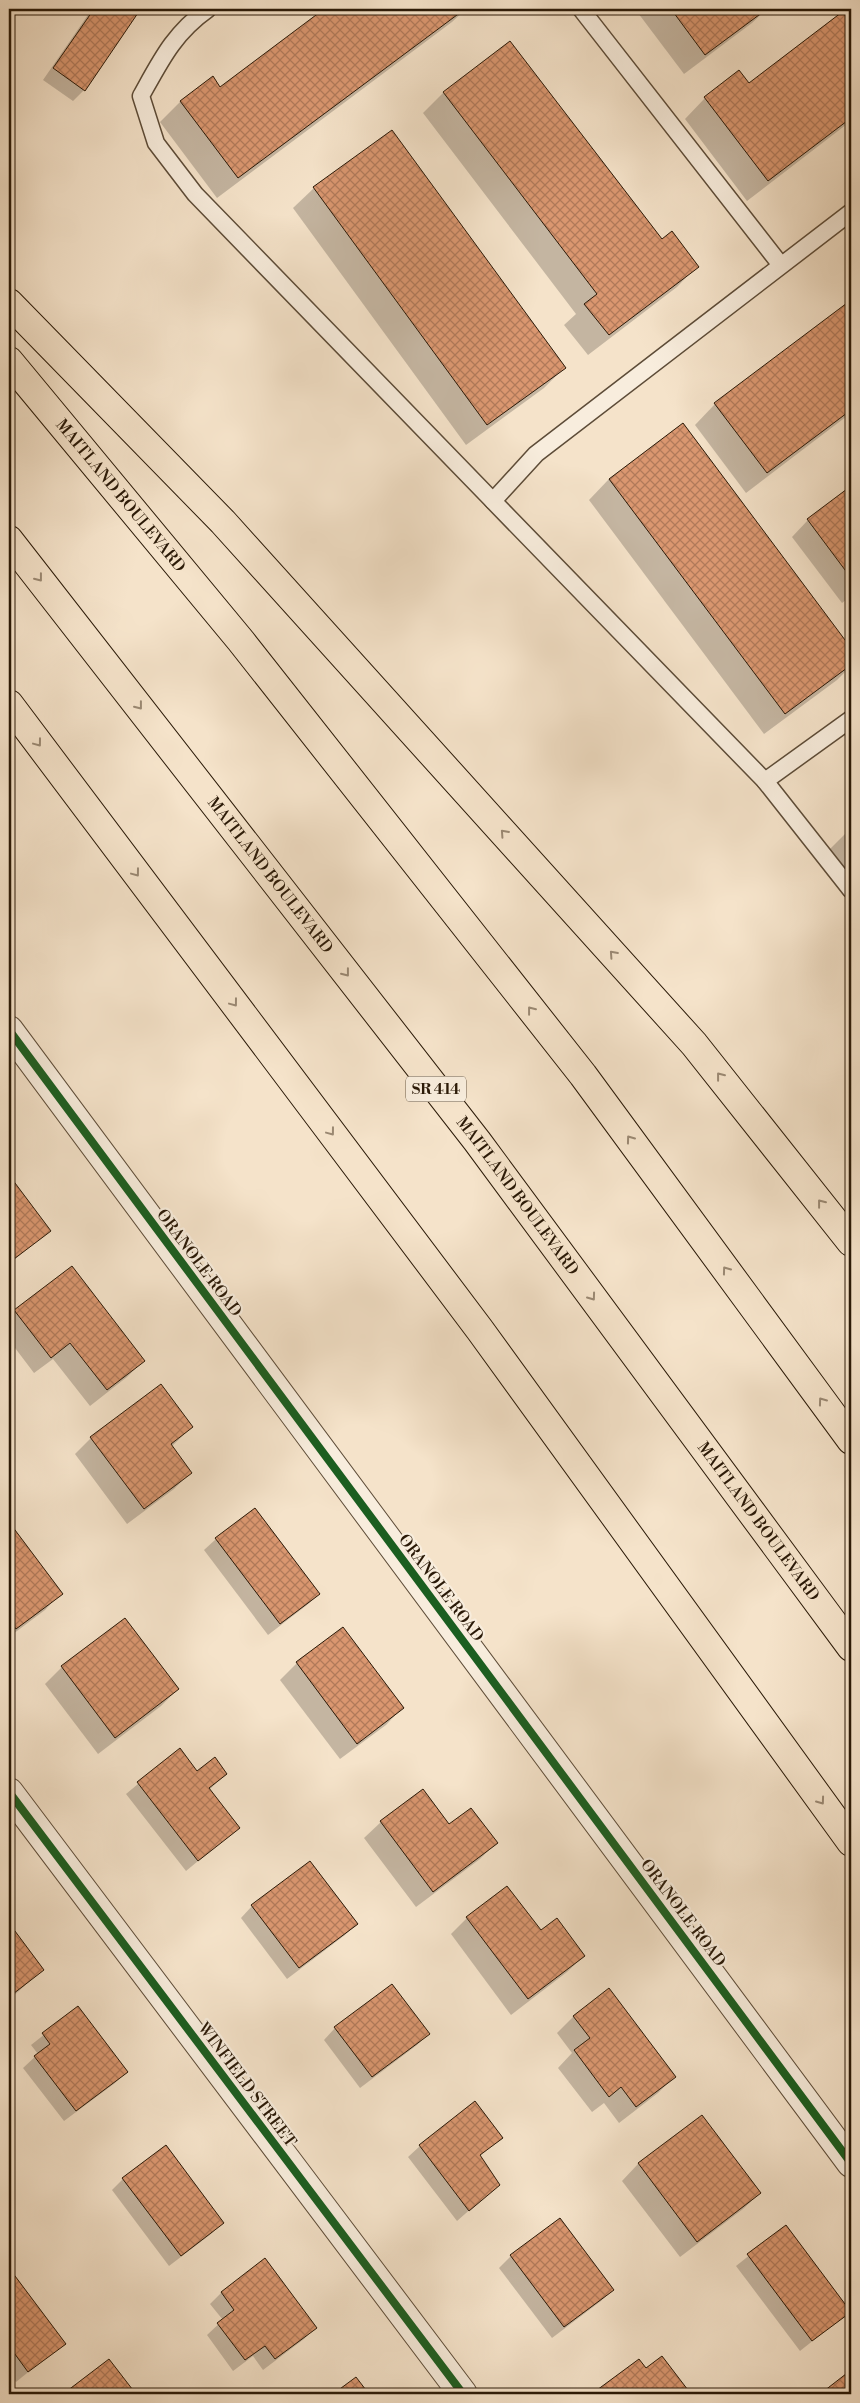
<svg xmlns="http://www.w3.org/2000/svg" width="860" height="2403" font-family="'Libre Bodoni',serif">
  <defs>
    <pattern id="building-cross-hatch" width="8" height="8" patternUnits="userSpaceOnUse" patternTransform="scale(1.25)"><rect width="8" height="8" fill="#da9770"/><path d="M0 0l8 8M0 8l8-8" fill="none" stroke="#b17a5a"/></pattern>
  </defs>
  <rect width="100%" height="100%" fill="#f5e3ca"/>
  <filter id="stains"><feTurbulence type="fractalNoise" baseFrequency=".004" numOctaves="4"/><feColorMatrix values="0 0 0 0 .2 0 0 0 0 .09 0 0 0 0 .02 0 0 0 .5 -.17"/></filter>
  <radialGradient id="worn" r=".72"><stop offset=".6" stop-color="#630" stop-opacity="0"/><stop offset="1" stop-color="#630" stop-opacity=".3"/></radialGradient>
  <g fill="#0003">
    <path d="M92,9H147L135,16L84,90L73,101L43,80Z"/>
    <path d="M326,9H466L452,22L217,198L160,122L180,102L212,78L220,88Z"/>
    <path d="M635,9H767L752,23L684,74Z"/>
    <path d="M848,9H851V121L747,201L685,119L705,98L748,85Z"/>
    <path d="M510,42L661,241L697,266L677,287L588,355L564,325L576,314L423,113L443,93Z"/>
    <path d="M314,188L564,368L544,388L466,445L293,208Z"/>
    <path d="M851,302V413L746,493L695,425L715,404Z"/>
    <path d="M682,425L851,650V666L837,680L764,734L589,500L609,479Z"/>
    <path d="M851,488V596L842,603L792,537L808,520Z"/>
    <path d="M851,828V881L828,851Z"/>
    <path d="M9,1177L49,1231L9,1264Z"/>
    <path d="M15,1311L143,1361L127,1377L90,1406L53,1359L34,1373L9,1340V1317Z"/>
    <path d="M192,1427L171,1447L190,1473L174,1489L127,1524L75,1454L91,1438Z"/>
    <path d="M255,1509L319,1594L307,1605L268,1635L204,1550L216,1539Z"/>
    <path d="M9,1524L61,1593L45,1610L9,1637Z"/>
    <path d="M125,1619L178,1689L161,1706L98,1754L45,1684L62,1667Z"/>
    <path d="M342,1629L402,1708L386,1725L340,1759L280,1680L297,1663Z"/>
    <path d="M180,1749L197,1772L226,1774L209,1790L238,1828L186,1871L126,1794Z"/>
    <path d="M422,1790L449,1826L496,1843L480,1859L416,1907L364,1838L381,1822Z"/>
    <path d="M252,1906L356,1924L345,1935L287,1979L241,1918Z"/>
    <path d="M467,1918L541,1932L584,1956L567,1972L511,2015L451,1934Z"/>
    <path d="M9,1925L42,1970L9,2000Z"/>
    <path d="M609,1990L674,2077L658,2093L619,2123L604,2103L592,2112L558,2068L572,2053L557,2033L573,2017Z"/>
    <path d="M78,2008L126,2072L115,2083L64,2121L23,2068L38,2054L31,2045Z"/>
    <path d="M335,2028L428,2034L417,2045L360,2088L324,2040Z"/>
    <path d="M702,2116L760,2193L743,2209L680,2257L622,2181L638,2164Z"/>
    <path d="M501,2138L479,2157L498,2185L457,2221L408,2157L420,2146Z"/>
    <path d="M123,2179L222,2223L211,2234L169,2266L112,2190Z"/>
    <path d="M559,2220L612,2290L601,2301L552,2338L499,2268L511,2256Z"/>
    <path d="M785,2227L849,2312L800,2351L736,2266Z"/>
    <path d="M9,2270L64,2343L16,2382L9,2372Z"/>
    <path d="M222,2292L315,2328L304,2339L263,2370L253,2356L233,2371L207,2335L223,2320L210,2304Z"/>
    <path d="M662,2357L689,2394H595L646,2369Z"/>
    <path d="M109,2361L134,2394H65Z"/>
    <path d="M851,2372V2394H822L824,2392Z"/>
  </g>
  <g fill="url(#building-cross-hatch)" stroke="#2a1907">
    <path d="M94,9L140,10L85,91L53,68Z"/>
    <path d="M324,9H465L238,178L180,101L213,76L220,87Z"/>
    <path d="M671,9H767L705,55Z"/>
    <path d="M846,9H851V118L768,181L704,97L739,70L749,83Z"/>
    <path d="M510,41L662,239L672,231L699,267L609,335L584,304L597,294L443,92Z"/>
    <path d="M392,130L566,368L487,425L313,187Z"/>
    <path d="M851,300V410L767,473L714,403Z"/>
    <path d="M683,423L851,648V665L785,714L609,479Z"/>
    <path d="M851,486V578L807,519Z"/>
    <path d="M9,1175L51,1231L10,1262L9,1260Z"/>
    <path d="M72,1266L145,1361L107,1390L70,1343L51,1358L14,1310Z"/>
    <path d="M161,1384L193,1427L171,1444L192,1473L144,1509L90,1437Z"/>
    <path d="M255,1508L320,1594L280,1624L215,1538Z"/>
    <path d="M9,1522L63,1594L16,1629L9,1619Z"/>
    <path d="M125,1618L179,1689L115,1738L61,1666Z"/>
    <path d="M343,1627L404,1708L357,1744L296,1662Z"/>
    <path d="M180,1748L197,1771L215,1757L227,1774L209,1788L240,1828L198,1861L137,1782Z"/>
    <path d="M423,1789L449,1824L471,1808L498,1843L433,1892L380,1821Z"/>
    <path d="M310,1861L358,1924L299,1968L251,1905Z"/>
    <path d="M507,1886L541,1930L557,1918L585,1956L528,1999L466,1917Z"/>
    <path d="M9,1923L44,1970L9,1997Z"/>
    <path d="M392,1984L430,2034L372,2077L334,2027Z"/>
    <path d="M609,1988L676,2077L636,2107L621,2087L609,2097L574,2050L590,2038L573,2016Z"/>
    <path d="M78,2006L128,2072L76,2111L34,2056L50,2044L42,2033Z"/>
    <path d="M475,2101L503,2138L480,2155L500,2185L469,2211L419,2145Z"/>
    <path d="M702,2115L761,2193L697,2242L638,2163Z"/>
    <path d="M166,2145L224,2223L181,2256L122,2178Z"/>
    <path d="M560,2218L614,2290L564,2327L510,2255Z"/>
    <path d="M786,2225L851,2312L812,2341L747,2254Z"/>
    <path d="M265,2258L317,2328L275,2359L265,2346L245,2360L217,2323L234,2310L221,2292Z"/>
    <path d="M9,2268L66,2344L28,2372L9,2346Z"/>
    <path d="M662,2356L691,2394H600L597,2390L639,2359L646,2368Z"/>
    <path d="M109,2359L136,2394H63Z"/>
    <path d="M851,2370V2394H826L824,2391Z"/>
    <path d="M356,2377L369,2394H333Z"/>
  </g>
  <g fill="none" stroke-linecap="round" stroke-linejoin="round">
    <defs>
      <g id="service">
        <path d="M208,9C174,33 161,60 141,96L156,143L195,194L493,501"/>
        <path d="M581,9L780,264"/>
        <path d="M851,212L536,454L493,501L765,781L851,890"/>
        <path d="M765,781L851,719"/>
      </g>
      <g id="minor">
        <path d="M9,1030L851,2163"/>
        <path d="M9,1792L463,2394"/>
      </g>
      <g id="motorway">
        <path d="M9,303L223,522L694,1044L851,1242"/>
        <path id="s1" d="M9,361L241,641L583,1075L851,1440"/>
        <path id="s2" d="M9,540L477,1141L851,1647"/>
        <path d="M9,704L480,1330L851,1842"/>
      </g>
    </defs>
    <use href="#service" stroke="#5d4c38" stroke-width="19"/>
    <use href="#minor" stroke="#5d4c38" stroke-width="30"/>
    <use href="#motorway" stroke="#2a1907" stroke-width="30"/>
    <use href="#service" stroke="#f8eddd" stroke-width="16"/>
    <use href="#minor" stroke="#f8eddd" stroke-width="28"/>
    <use href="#motorway" stroke="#f5e3ca" stroke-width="28"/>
    <defs>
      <g id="cycleway">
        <path d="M9,1030L851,2163"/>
        <path d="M9,1792L463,2394"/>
      </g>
    </defs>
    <use href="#cycleway" stroke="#f8eddd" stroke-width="11"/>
    <use href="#cycleway" stroke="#1b5e20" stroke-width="8"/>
  </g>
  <defs><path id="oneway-chevron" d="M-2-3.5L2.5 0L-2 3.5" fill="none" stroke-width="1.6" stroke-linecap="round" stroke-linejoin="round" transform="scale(1.25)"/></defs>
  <g stroke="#9a8872">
    <use href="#oneway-chevron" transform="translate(39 578) rotate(52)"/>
    <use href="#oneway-chevron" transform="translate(139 706) rotate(52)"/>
    <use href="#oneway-chevron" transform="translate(38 743) rotate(53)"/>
    <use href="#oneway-chevron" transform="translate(504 833) rotate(-132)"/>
    <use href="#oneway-chevron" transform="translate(136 873) rotate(53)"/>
    <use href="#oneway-chevron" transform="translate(613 954) rotate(-132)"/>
    <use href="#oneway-chevron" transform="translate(346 973) rotate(52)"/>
    <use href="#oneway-chevron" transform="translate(234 1003) rotate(53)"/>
    <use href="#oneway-chevron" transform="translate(531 1010) rotate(-128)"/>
    <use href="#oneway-chevron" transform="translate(720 1076) rotate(-128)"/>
    <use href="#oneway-chevron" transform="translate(331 1132) rotate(53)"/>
    <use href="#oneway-chevron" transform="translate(630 1139) rotate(-126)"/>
    <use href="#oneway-chevron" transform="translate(821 1203) rotate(-128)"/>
    <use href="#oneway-chevron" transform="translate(726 1270) rotate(-126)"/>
    <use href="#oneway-chevron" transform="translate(592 1297) rotate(54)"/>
    <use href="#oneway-chevron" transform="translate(822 1401) rotate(-126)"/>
    <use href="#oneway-chevron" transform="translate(821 1801) rotate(54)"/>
  </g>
  <g text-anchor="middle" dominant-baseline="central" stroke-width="4.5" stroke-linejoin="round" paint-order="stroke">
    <rect fill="#f8eddd" stroke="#685947" stroke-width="1" x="406" y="1076.5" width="60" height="25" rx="4"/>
    <g font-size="15" font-weight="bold" fill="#2a1907">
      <text x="436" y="1089">SR 414</text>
    </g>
    <g font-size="16" fill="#2a1907" stroke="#f8eddd">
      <text stroke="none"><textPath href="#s1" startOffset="175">MAITLAND BOULEVARD</textPath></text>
      <text stroke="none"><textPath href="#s2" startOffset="425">MAITLAND BOULEVARD</textPath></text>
      <text stroke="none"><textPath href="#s2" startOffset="830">MAITLAND BOULEVARD</textPath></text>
      <text transform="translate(199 1263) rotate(53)">ORANOLE ROAD</text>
      <text stroke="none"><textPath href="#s2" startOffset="1235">MAITLAND BOULEVARD</textPath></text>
      <text transform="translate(441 1588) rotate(53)">ORANOLE ROAD</text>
      <text transform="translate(683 1913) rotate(53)">ORANOLE ROAD</text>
      <text transform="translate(247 2085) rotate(53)">WINFIELD STREET</text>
    </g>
  </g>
  <rect width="860" height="2403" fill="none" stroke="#f5e3ca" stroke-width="30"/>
  <rect x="10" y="10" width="840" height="2383" fill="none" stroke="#2a1907" stroke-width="2.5"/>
  <rect x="15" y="15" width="830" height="2373" fill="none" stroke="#2a1907"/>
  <rect width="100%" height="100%" filter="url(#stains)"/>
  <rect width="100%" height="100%" fill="url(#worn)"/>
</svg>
